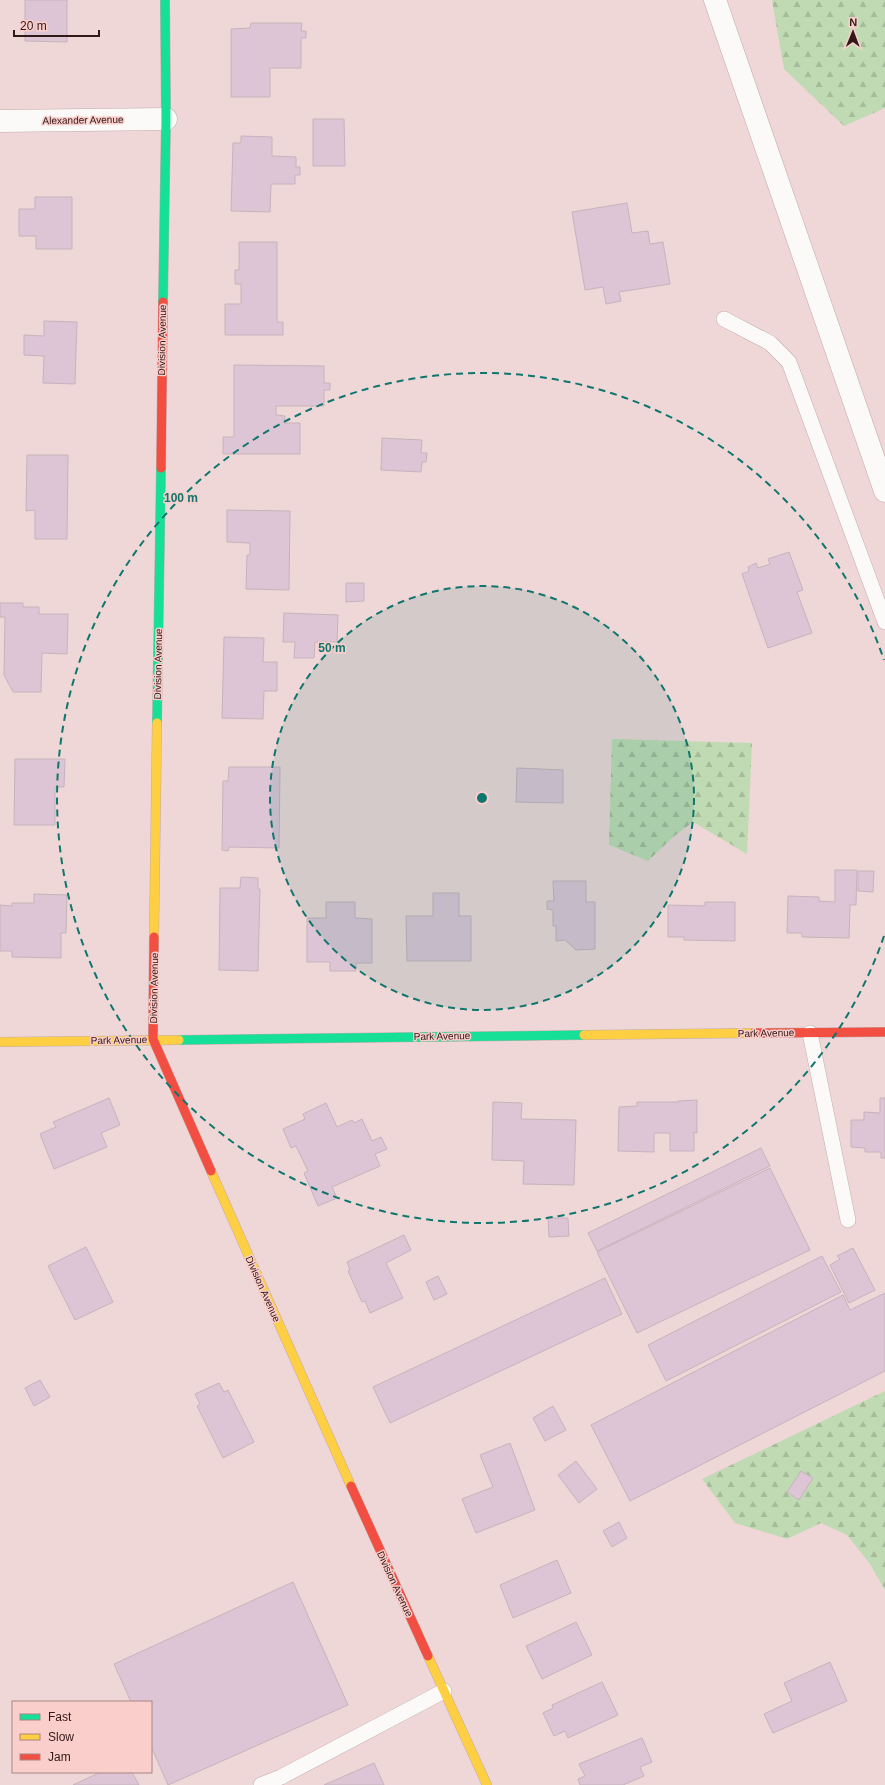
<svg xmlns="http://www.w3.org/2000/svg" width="885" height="1785" font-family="Helvetica,sans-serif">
  <defs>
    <pattern id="forest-firs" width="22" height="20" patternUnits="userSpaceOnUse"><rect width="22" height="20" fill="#c0dbb3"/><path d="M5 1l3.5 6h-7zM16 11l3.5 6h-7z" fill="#a5bb99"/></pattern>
  </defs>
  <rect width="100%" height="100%" fill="#eed7d6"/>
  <g fill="url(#forest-firs)">
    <path d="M772,0H885V108L844,126L784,69Z"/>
    <path d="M612,739L752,743L747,854L693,822L673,837L648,861L609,845Z"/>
    <path d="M885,1391V1590L870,1564L847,1535L821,1523L787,1539L735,1523L702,1479Z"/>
  </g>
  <g fill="#dec5d5" stroke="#c6b3bc">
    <path d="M25,0H67V42L25,41Z"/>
    <path d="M251,23H302L301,31H306V38H301V68H270V97H231V29L250,28Z"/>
    <path d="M313,119H344L345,166H313Z"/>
    <path d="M241,136L272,137V156L296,157V167H300V175H295V184H271L270,212L231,211L233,143H241Z"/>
    <path d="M35,197H72V249H36V236H19V209H35Z"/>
    <path d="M627,203L632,233L648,231L650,244L663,242L670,284L619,292L621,301L606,304L603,287L585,290L572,212Z"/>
    <path d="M239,242H277V322H283V335H225V304H241V284H235V270H239Z"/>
    <path d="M44,321L77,322L75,384L43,383L44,356L24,355V335L44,336Z"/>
    <path d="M234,365L324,366V383H330V390H324V406H276V415L285,416L284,423H300V454H223V437H234Z"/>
    <path d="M382,438L422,440L421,453H427L426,462H422L421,472L381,470Z"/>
    <path d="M27,455H68L67,539H35V510L26,511Z"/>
    <path d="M227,510L290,511L289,590L246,589L247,555H250V543L227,542Z"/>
    <path d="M789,552L803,590L797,592L812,633L768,648L742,574L749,571L748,567L756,563L758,568L770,564L768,559Z"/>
    <path d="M346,583H364V601L346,602Z"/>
    <path d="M0,603H23V607H39V614H68L67,654L42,653L41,692H13L4,675L5,617H0Z"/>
    <path d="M284,613L338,615L337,642H315L314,658H294L295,642H283Z"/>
    <path d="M224,637L264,638L263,662H277V691H264L263,719L222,718Z"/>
    <path d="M15,759H65L64,787H55V825H14Z"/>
    <path d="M229,767H280L279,848L229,847L228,851L222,850L223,781H228Z"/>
    <path d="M517,768L563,770V803L516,802Z"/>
    <path d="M835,870H857L856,905H850L849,938L802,937V933H787L788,896L819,897V901L835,902Z"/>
    <path d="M858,871H874L873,892L858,891Z"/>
    <path d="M241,877L258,878V889H260L258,971L219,970L220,888H240Z"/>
    <path d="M553,881H586V902H595V949L576,950L565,940L556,941V926H553V910L547,909V901H554Z"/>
    <path d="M433,893H459V916H471V961H407L406,916H433Z"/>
    <path d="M34,894L67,895L66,933H61V958L12,957V951H0V905L12,906V903H34Z"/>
    <path d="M326,902H355V918L372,919V963H356V971H330V962H307V918H326Z"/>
    <path d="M705,902H735V941L684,940V937H668V905L705,906Z"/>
    <path d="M109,1098L120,1125L101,1133L107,1147L54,1169L40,1134L56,1127L53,1122Z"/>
    <path d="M880,1098H885V1158H881V1152H865V1148L851,1147V1120H864V1112L880,1113Z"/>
    <path d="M697,1100V1133L694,1132V1151H670V1133H654V1152L618,1151L619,1107L637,1106V1102H678V1101Z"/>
    <path d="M493,1102L522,1103L521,1119L576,1120L574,1185L523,1184L524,1161L492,1160Z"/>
    <path d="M326,1103L337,1127L352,1120L354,1123L362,1119L372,1141L381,1137L387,1149L375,1154L380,1166L332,1187L337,1198L318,1206L304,1173L308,1171L296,1146L291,1148L283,1129L305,1119L303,1114Z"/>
    <path d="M761,1148L770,1166L597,1251L588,1233Z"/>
    <path d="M770,1168L810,1250L637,1333L597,1252Z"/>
    <path d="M548,1218H568L569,1236L549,1237Z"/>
    <path d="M404,1235L411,1250L386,1263L403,1298L370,1313L365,1301L362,1302L348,1271L350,1270L347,1262Z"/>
    <path d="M86,1247L113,1302L75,1320L48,1266Z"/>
    <path d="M853,1248L875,1290L849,1303L830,1265L840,1259L837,1256Z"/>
    <path d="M822,1256L841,1292L666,1381L648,1345Z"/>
    <path d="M438,1276L447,1294L434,1300L426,1282Z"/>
    <path d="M605,1278L622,1314L390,1423L373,1387Z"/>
    <path d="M885,1293V1371L630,1501L591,1425L843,1295L850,1310Z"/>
    <path d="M40,1380L50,1397L34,1406L25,1388Z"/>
    <path d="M219,1383L224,1392L228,1390L254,1442L223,1458L197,1406L200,1404L195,1394Z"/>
    <path d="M553,1406L566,1430L545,1441L533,1418Z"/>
    <path d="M510,1443L535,1510L476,1533L462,1499L493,1487L480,1455Z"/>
    <path d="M576,1461L597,1489L579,1503L558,1475Z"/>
    <path d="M801,1471L813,1478L799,1500L787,1492Z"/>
    <path d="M619,1522L627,1538L612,1547L603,1531Z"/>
    <path d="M557,1560L571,1593L513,1618L500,1585Z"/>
    <path d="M293,1582L348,1705L168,1785L151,1746V1702H131L114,1664Z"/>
    <path d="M576,1622L592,1655L542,1679L526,1646Z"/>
    <path d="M830,1662L847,1701L773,1733L764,1714L792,1701L784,1683Z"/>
    <path d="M602,1682L618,1715L568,1738L565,1731L554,1736L543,1713L553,1708L552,1705Z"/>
    <path d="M642,1738L652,1762L640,1767L644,1776L623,1785H580L578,1779L585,1776L579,1764Z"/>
    <path d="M374,1763L384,1785H324Z"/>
    <path d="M101,1772H132L139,1785H73Z"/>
  </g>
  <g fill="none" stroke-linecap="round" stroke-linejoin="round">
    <defs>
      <g id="lane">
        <path d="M724,319L770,343L789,362L885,622"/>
        <path d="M810,1033L848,1220"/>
        <path d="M261,1785L281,1777L444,1691"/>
      </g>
      <g id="street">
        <path d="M715,0L885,491"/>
        <path d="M0,121L166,119"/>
      </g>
      <g id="fast">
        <path d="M163,302L166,119L165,0"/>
        <path d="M157,723L161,468"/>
        <path d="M179,1040L584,1035"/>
      </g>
      <g id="slow">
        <path d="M154,937L157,723"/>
        <path d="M584,1035L754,1033"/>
        <path d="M0,1042L179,1040"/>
        <path d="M211,1171L351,1486"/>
        <path d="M428,1656L487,1785"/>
      </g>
      <g id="jam">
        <path d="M161,468L163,302"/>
        <path d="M154,937L153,1039L211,1171"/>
        <path d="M754,1033L885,1032"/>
        <path d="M351,1486L428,1656"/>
      </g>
    </defs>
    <use href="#lane" stroke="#c2abaa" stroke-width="16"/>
    <use href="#street" stroke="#c2abaa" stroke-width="23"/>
    <use href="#fast" stroke="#c2abaa" stroke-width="10"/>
    <use href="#slow" stroke="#c2abaa" stroke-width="10"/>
    <use href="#jam" stroke="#c2abaa" stroke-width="10"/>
    <use href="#lane" stroke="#fcf9f9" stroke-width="15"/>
    <use href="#street" stroke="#fcf9f9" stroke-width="22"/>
    <use href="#fast" stroke="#16e098" stroke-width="9"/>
    <use href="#slow" stroke="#ffcf43" stroke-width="9"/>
    <use href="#jam" stroke="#f24e42" stroke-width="9"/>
  </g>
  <circle cx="482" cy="798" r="212" fill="#0f766e" fill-opacity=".12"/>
  <g fill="none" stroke="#0f766e" stroke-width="2" stroke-dasharray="7 5">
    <circle cx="482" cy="798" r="212"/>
    <path d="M884 936A425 425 0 1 1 884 660"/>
  </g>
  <g text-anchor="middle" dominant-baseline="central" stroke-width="3" stroke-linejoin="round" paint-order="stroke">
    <g font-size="10" fill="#321817" stroke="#f9cecb">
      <text transform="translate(83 120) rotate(-1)">Alexander Avenue</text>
      <text transform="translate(162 340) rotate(-89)">Division Avenue</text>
      <text transform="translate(158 664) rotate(-89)">Division Avenue</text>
      <text transform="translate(154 988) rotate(-89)">Division Avenue</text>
      <text transform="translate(766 1033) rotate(-1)">Park Avenue</text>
      <text transform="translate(442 1036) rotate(-1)">Park Avenue</text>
      <text transform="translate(119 1040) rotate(-1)">Park Avenue</text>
      <text transform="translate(263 1289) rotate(66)">Division Avenue</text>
      <text transform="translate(395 1584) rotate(65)">Division Avenue</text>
    </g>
  </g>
  <circle cx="482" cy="798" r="6" fill="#0f766e" stroke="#f9cecb" stroke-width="2"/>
  <g font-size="12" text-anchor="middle" font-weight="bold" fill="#0f766e" stroke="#f9cecb" stroke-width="3" stroke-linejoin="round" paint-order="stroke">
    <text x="181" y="502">100 m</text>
    <text x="332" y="652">50 m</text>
  </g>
  <rect x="12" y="1701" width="140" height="72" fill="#f9cecb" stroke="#a98583"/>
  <rect x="20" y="1714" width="20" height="6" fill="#16e098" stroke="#a98583"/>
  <text x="48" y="1721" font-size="12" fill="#321817">Fast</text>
  <rect x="20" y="1734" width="20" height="6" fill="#ffcf43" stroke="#a98583"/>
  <text x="48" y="1741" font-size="12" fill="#321817">Slow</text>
  <rect x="20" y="1754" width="20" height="6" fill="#f24e42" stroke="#a98583"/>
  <text x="48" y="1761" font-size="12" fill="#321817">Jam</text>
  <g transform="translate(853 32) rotate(1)" stroke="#f9cecb" stroke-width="3" paint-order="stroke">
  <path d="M0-3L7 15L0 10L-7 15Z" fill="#321817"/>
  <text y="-6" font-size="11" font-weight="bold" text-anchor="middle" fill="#321817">N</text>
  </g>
  <path d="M14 30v6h85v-6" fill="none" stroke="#321817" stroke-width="2"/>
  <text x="20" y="30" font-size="12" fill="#321817" stroke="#f9cecb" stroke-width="3" paint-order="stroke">20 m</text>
</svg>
